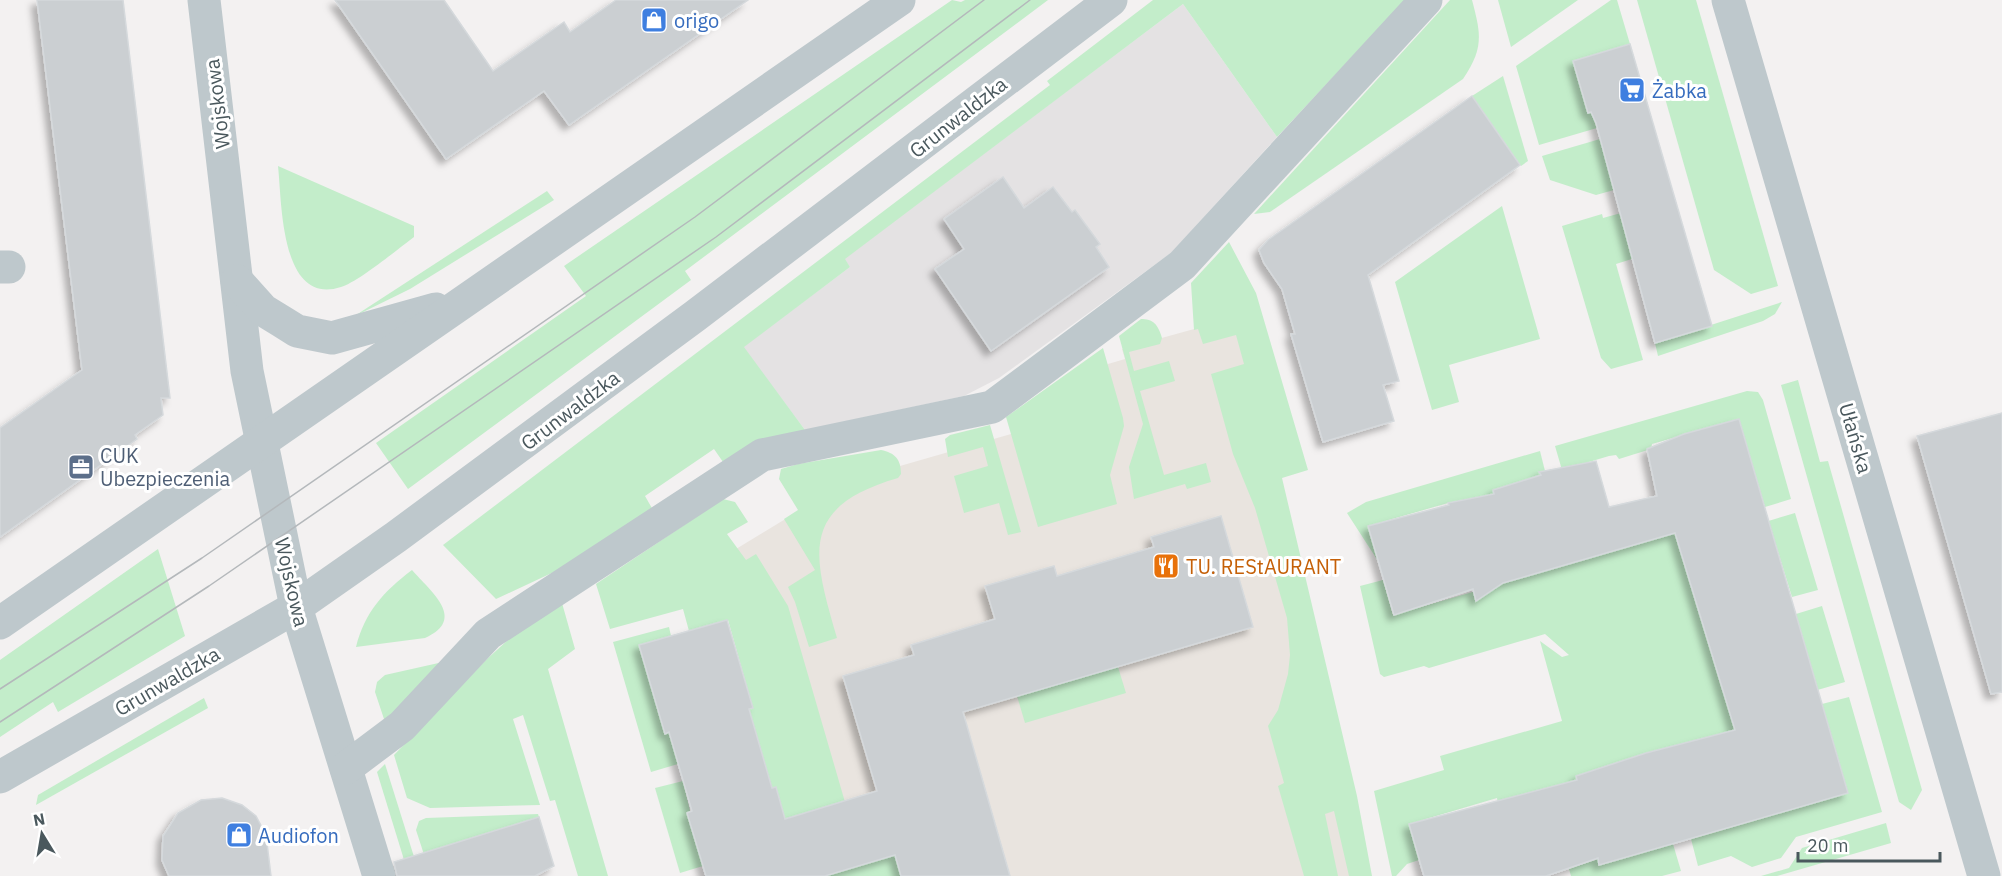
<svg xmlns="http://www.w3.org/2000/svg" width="2002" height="876" font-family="'IBM Plex Sans',sans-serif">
  <defs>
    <filter id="shadow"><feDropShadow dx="-5.5" dy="5.5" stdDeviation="3" flood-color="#0004"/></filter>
  </defs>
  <rect width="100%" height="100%" fill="#f3f1f1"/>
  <path fill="#e9e4df" d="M1241,316L1362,876H844L736,549L848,481L1011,434L1108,364L1125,359L1122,349Z"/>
  <path fill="#e4e2e3" d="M1183,4L1277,137L1171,253L999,378L964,396L805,430L743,347L850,267L844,259Z"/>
  <g fill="#c3edca">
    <path d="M952,0L961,2L965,0H1048L685,271L691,280L408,489L376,443L586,296L564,266Z"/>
    <path d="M1153,0H1405L1277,137L1183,4L845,259L850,267L744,347L805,430L723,462L714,449L645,496L653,510L571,564L496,599L443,545L1050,85L1047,81Z"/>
    <path d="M1450,0H1472C1481,34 1484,48 1463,79L1270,212L1254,214Z"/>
    <path d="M1498,0H1578L1511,47Z"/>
    <path d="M1611,0H1617L1630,44L1573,61L1588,112H1591L1597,128L1539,145L1516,66Z"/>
    <path d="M1637,0H1696L1778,286L1751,294L1714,270Z"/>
    <path d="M1503,76L1528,161L1521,166L1472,96Z"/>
    <path d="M1600,139L1614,190L1596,195L1550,180L1542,156Z"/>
    <path d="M278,166L414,226V237C398,249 358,282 341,287C280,307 282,202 278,166Z"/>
    <path d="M547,191L554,200L410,289L353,317Z"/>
    <path d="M1502,206L1540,339L1449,365L1459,402L1432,410L1395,282Z"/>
    <path d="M1621,213L1635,258L1616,264L1643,360L1611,369L1601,358L1562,226L1602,214L1603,218Z"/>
    <path d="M1229,242L1256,293L1308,470L1282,478L1357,796L1372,876H1349L1334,811L1325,814L1338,876H1304L1278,786L1284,783L1268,726L1278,710L1288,674L1290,655L1287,618L1255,508L1233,454L1211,374L1244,364L1236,335L1203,344L1198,329L1194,330L1191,283Z"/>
    <path d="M1782,302L1775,314L1763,321L1658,356L1655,343Z"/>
    <path d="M1141,319C1154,318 1159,327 1162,338L1160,344L1129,352L1134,371L1169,361L1175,381L1140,391L1164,475L1206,463L1211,482L1187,489L1185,484L1134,499L1129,467L1143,424L1119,336Z"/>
    <path d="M1103,348L1123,418L1124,426L1110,475L1117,504L1038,527L1006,417Z"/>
    <path d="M1798,380L1820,462L1828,461L1922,790L1911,810L1899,802L1781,385Z"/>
    <path d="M1747,391L1758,392L1763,400L1791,499L1765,507L1739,419L1652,444L1651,449L1619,459L1616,455L1609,456L1562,470L1555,446Z"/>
    <path d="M990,425L1021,532L1008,535L999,503L964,513L954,476L988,466L983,447L948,457L945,439L950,435Z"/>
    <path d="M881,450C895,453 901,459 901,474L898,478C798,507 813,555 837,638L809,647L795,602L788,587L815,570L784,519L798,510L779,479L781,469L798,464Z"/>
    <path d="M1540,451L1546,475L1494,490L1495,495L1457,505L1456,501L1448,503L1368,526L1378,561L1347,513L1366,502Z"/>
    <path d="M723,499L735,502L748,522L727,534L746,560L756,554L788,606L863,864L895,855L901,876H802L776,787L772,788L749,709L753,708L728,620L689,631L683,609L610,629L596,584Z"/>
    <path d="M1795,513L1818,590L1792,597L1776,545H1771L1765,522Z"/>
    <path d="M1670,529L1683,535L1721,686L1723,692L1727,691L1738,725L1731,736L1583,774L1576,776V781L1498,803L1497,798L1409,824L1419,860L1407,864L1396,876H1392L1374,791L1444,770L1440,756L1562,721L1540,641L1562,657L1569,655L1545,634L1429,668L1424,666L1384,677L1380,674L1360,586L1383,580L1393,615L1641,543Z"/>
    <path d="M158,549L185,636L58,712L53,702L0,737V660Z"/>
    <path d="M412,570C430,591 468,619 425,638L356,647C365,612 383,592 412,570Z"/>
    <path d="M562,603L575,649L548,669L608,876H578L555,800L550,801L523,715L513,719L540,805L430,808L407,798L394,755L486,660L510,638Z"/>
    <path d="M1822,606L1845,682L1814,691L1811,667L1796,614Z"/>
    <path d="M669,627L671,636L639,646L665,733L669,732L678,764L651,772L613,642Z"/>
    <path d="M443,662L385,722L375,692L377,682L385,675Z"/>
    <path d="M1118,667L1126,693L1025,723L1017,696Z"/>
    <path d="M1849,697L1882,812L1796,837L1781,858L1752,867L1731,856L1698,866L1691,839L1848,793L1822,704Z"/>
    <path d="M204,698L208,708L36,805L38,795Z"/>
    <path d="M385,764L420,876H409L377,772Z"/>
    <path d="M683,781L703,866L680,873L655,788Z"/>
    <path d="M538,814L539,817L430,851L431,876L416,830L419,821L426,818Z"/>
    <path d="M1886,823L1891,843L1777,876H1761L1789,868L1802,848Z"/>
    <path d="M1673,844L1681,871L1662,876H1571L1569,869L1598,859L1631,856Z"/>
  </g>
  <g fill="#cbcfd2" stroke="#d5d9dc" stroke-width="1.5" filter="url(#shadow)">
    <path d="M37,0H123L170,398H161L163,415L135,435L137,439L0,537V428L82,370Z"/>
    <path d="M335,0H444L493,71L564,22L570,32L616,0H748L569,125L544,91L446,159Z"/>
    <path d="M1630,44L1712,326L1655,343L1596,123L1591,112L1588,113L1573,61Z"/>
    <path d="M1472,96L1520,165L1368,275L1399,381L1383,385L1394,421L1323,442L1291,334H1295L1282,289L1264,263L1259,250L1268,240Z"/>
    <path d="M1003,177L1024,208L1053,187L1072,212L1075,210L1100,244L1096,247L1109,267L991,351L935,269L964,249L944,219Z"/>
    <path d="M2002,413V692L1991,694L1917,436Z"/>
    <path d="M1739,419L1848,793L1599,865L1598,858L1546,876H1424L1409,824L1577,780L1576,776L1646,753L1735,730L1675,533L1503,583L1476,601L1473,589L1394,615L1368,526L1449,505L1448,503L1494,494L1493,490L1541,475L1539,472L1596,461L1609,507L1657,496L1647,449L1684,434Z"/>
    <path d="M1221,516L1253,627L963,712L1010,876H901L895,855L825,876H706L687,813L692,811L669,732L665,734L639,645L727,620L753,708L749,709L772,788L776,787L785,819L877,791L843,676L914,655L911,645L995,619L985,586L1054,566L1057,576L1154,547L1151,537Z"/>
    <path d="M222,798L242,805L256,816L266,835L271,876H169L162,860L163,836L178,813L201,800Z"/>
    <path d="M539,817L554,866L535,876H397L394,862Z"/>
  </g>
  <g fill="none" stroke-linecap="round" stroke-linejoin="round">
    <g stroke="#bec8cc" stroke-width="33">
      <path d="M204,0L247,371L296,607L379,876"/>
      <path d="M1728,0L1984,876"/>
      <path d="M0,267H9"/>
      <path d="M237,281L263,310L281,321L297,331L332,338L436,309"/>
      <path d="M0,623L899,0"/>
      <path d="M346,768L402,726L488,634L762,455L992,407L1182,265L1426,0"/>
      <path d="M0,777L296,607L396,537L695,316L1111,0"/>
    </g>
    <g stroke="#b4b8bb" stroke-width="1.5">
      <path d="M0,689L202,558L695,217L984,0"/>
      <path d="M0,722L209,586L716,237L1030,0"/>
    </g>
  </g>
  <defs>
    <symbol id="shop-square" viewBox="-11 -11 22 22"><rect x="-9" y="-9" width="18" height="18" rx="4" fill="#3f7fe0" stroke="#fff"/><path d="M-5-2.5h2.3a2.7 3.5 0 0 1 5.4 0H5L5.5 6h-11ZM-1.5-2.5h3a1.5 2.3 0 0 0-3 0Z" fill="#fff"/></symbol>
    <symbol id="supermarket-square" viewBox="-11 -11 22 22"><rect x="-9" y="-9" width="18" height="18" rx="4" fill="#3f7fe0" stroke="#fff"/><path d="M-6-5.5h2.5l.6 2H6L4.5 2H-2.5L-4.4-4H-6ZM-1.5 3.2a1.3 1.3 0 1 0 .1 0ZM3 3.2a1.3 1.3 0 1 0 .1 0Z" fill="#fff"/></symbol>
    <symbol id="office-square" viewBox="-11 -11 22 22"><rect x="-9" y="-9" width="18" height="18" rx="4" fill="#5c6f8a" stroke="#fff"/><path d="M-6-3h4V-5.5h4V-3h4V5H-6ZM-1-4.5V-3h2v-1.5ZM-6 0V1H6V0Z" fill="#fff"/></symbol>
    <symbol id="restaurant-square" viewBox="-11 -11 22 22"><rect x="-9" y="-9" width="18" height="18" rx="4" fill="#e8710a" stroke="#fff"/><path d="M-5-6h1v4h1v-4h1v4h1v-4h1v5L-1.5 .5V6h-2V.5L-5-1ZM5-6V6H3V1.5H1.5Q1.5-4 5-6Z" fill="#fff"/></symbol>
  </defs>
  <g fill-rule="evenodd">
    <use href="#shop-square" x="639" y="5" width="30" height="30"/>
    <use href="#supermarket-square" x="1617" y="75" width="30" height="30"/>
    <use href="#office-square" x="66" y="452" width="30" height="30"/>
    <use href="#restaurant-square" x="1151" y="551" width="30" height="30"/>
    <use href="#shop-square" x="224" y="820" width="30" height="30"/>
  </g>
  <g text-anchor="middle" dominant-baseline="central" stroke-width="6" stroke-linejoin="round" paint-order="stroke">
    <g font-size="20" fill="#366cbe" stroke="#fff" text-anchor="start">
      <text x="674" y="20">origo</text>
      <text x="1652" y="90">Żabka</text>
      <text x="258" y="835">Audiofon</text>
    </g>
    <g font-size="20" fill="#4a585d" stroke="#fff">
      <text transform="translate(217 104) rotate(-97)">Wojskowa</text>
      <text transform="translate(958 117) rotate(-38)">Grunwaldzka</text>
      <text transform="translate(570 410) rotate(-37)">Grunwaldzka</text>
      <text transform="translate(1856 438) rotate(74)">Ułańska</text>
      <text transform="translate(292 582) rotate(77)">Wojskowa</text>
      <text transform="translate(167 681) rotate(-30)">Grunwaldzka</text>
    </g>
    <g font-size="20" fill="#4e5e75" stroke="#fff" text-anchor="start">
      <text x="100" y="455">CUK<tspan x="100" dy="23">Ubezpieczenia</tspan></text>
    </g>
    <g font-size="20" fill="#c56008" stroke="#fff" text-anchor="start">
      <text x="1186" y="566">TU. REStAURANT</text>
    </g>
  </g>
  <g transform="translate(42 834) rotate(349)" stroke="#ffffff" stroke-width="4.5" paint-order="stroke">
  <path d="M0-4.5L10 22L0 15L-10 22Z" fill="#4a585d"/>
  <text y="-9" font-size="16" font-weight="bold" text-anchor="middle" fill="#4a585d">N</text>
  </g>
  <path d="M1798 852v9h142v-9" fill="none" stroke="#4a585d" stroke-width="3"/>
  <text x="1807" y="852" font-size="18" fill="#4a585d" stroke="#ffffff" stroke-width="4.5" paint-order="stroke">20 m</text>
</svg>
